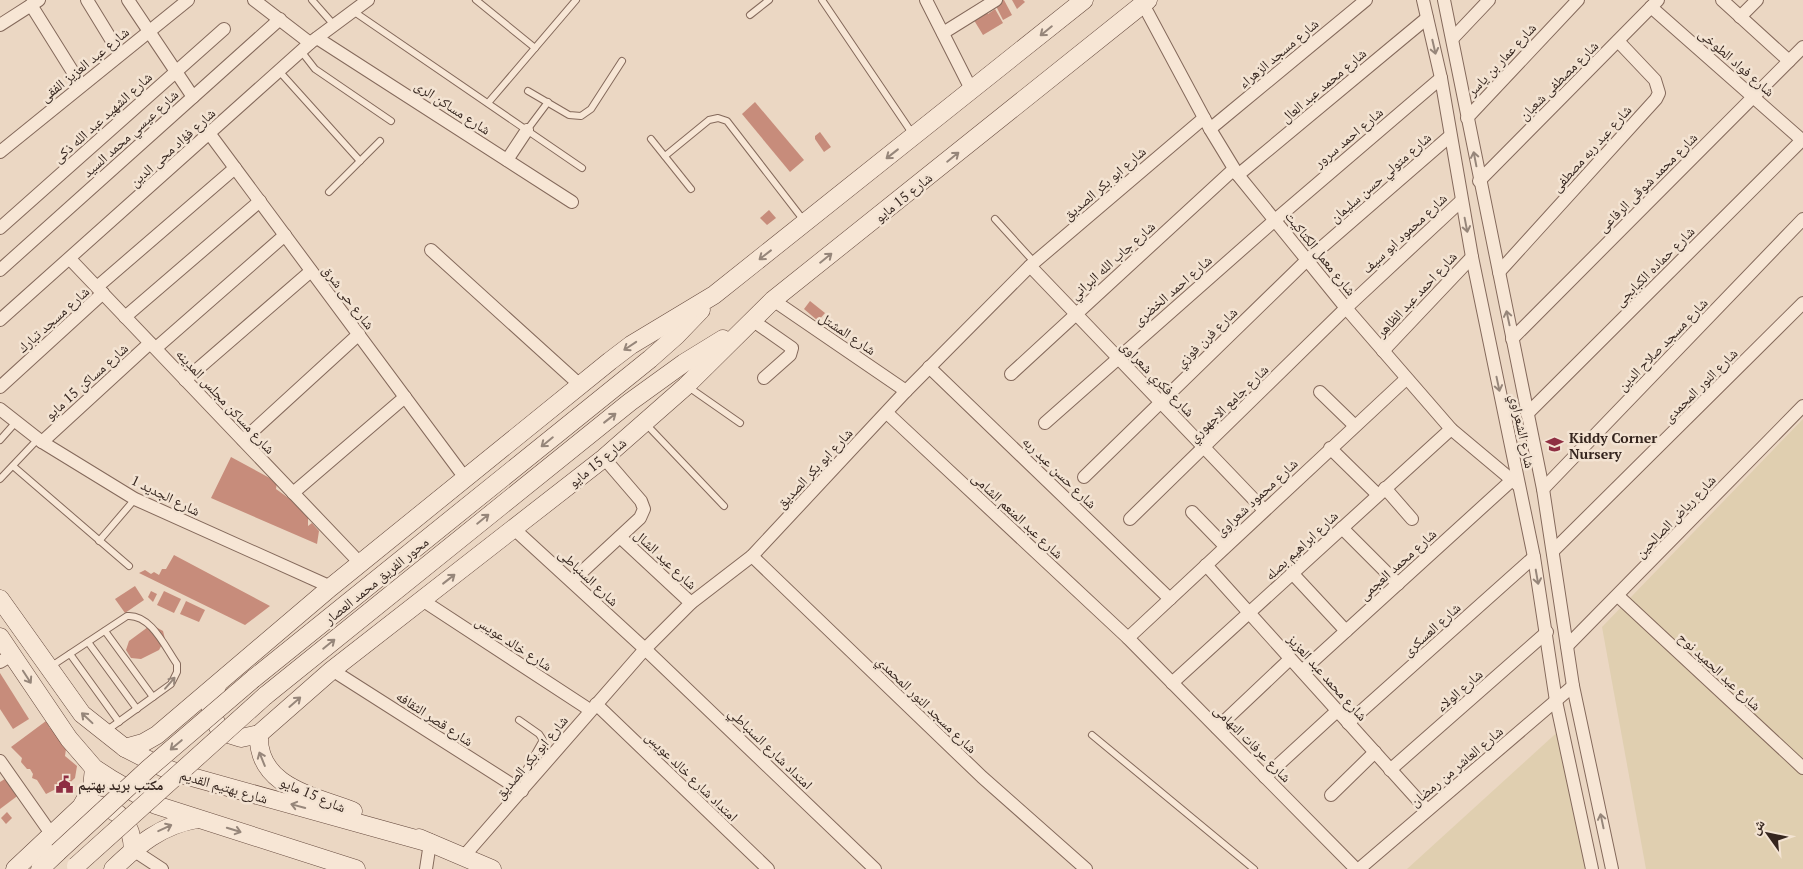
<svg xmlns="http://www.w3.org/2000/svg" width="1803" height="869" font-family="'PT Serif','Noto Naskh Arabic',serif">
  <rect width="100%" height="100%" fill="#ebd7c3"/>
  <g fill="#e0cfb0">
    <path d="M1803,419V869H1646L1602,627Z"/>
    <path d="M1563,727L1587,869H1407Z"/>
  </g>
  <g fill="#c78c7b">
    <path d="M993,0H1004L1012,15L1003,20Z"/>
    <path d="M1012,0H1023L1025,2L1017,9Z"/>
    <path d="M982,4L988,14L995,9L1003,23L983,35L969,12Z"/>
    <path d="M755,102L804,160L790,172L742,114Z"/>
    <path d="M820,132L831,147L824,152L815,139V136Z"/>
    <path d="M769,210L776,218L767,225L760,218Z"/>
    <path d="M810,301L825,313L818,321L804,309Z"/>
    <path d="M231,457L277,482L276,489L308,512V526L312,523L319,531L317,544L211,498Z"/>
    <path d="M174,555L270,606L245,625L139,573L145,570L151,574L154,572L159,575L162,569H166Z"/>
    <path d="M135,586L144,600L125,613L115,599Z"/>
    <path d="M151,591L157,594L153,602L148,597Z"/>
    <path d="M164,591L181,599L174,613L157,605Z"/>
    <path d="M186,601L205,610L199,622L180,614Z"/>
    <path d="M154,626L163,631L165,639L159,650L141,659L131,658L126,650L129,641L148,627Z"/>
    <path d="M0,673L29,719L13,729L0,709Z"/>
    <path d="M46,721L50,728L52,727L66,749L65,756L77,766L75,778L61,791L58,788L46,794L37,780L32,778L33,774L30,769H27L21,762L22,758L11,747Z"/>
    <path d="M8,777L20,794L0,809V782Z"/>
    <path d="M7,812L12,818L6,824L1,818Z"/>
  </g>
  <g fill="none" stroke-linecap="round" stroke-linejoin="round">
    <defs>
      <g id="lane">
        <path d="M312,0L334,25"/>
        <path d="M476,0L535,48"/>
        <path d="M822,0L914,136"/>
        <path d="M353,11L582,168"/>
        <path d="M750,15L769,0"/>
        <path d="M301,51L315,69L391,121"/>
        <path d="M279,71L360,161"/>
        <path d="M528,91L569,115L581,116L591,109L622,61"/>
        <path d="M488,103L576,0"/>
        <path d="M527,130L548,102"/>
        <path d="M651,139L691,189"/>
        <path d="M665,156L709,120L718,118L727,121L805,222"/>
        <path d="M329,192L380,141"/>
        <path d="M995,219L1035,263"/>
        <path d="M687,386L740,423"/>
        <path d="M645,423L724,506"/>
        <path d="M0,440L16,422"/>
        <path d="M13,466L129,566"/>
        <path d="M0,479L38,439"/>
        <path d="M99,541L135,499"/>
        <path d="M105,631L153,697"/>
        <path d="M88,642L137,709"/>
        <path d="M70,654L119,722"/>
        <path d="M50,667L127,616C151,614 165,647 177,664V672L171,684L106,731"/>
        <path d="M519,720L539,734L543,740L526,770L523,787"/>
        <path d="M1092,735L1254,869"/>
      </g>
      <g id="street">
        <path d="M87,0L120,54"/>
        <path d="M128,0L193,97"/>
        <path d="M254,0L310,43"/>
        <path d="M926,0L972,91"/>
        <path d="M1423,0L1441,78L1472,257L1534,557L1556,701L1592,869"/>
        <path d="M1444,0L1543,489L1573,686L1612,869"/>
        <path d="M1722,0L1789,61"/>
        <path d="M1143,4L1210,129L1238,175L1346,308L1451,429L1519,486"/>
        <path d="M31,5L81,85"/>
        <path d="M1651,7L1803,141"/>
        <path d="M1740,17L1757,0"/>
        <path d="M0,25L39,0"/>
        <path d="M943,33L996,0"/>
        <path d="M317,38L572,202"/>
        <path d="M1453,38L1489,0"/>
        <path d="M1467,118L1578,0"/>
        <path d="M1210,129L1366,0"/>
        <path d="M209,133L465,478"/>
        <path d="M0,152L188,0"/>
        <path d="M507,160L527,130"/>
        <path d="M1238,175L1427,18"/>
        <path d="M1479,181L1658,0"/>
        <path d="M0,228L224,29"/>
        <path d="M431,250L580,385"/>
        <path d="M70,259L360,563"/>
        <path d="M1030,266L1264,510"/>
        <path d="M0,270L280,19"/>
        <path d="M1499,272L1656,99L1659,93L1655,80L1618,41"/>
        <path d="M97,287L235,168"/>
        <path d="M773,300L906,391"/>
        <path d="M125,317L260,201"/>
        <path d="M0,320L310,43L368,0"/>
        <path d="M752,320L792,348L790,355L764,378"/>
        <path d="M1512,339L1803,47"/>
        <path d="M156,348L285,235"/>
        <path d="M1383,351L1472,257"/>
        <path d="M929,367L1170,599"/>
        <path d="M1011,374L1234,169"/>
        <path d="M185,380L311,271"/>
        <path d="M0,387L103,293"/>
        <path d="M1320,392L1354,425"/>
        <path d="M0,409L42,442L135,499L331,587"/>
        <path d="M887,413L1128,638L1356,869"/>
        <path d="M1527,414L1802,140"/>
        <path d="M1045,423L1275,220L1441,78"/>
        <path d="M243,440L359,334"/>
        <path d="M42,442L150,343"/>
        <path d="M1330,448L1378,495"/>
        <path d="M1084,477L1307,260L1450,136"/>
        <path d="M1385,488L1412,519"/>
        <path d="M1543,489L1803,219"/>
        <path d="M293,493L405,397"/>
        <path d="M1192,512L1225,546"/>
        <path d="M1130,519L1346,308L1461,201"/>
        <path d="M513,528L645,649L875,869"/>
        <path d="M1342,528L1398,584"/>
        <path d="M620,537L691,603"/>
        <path d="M1553,551L1803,303"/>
        <path d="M752,556L982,777L1086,869"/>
        <path d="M1206,565L1427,810"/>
        <path d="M1292,573L1346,631"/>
        <path d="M572,581L640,518L644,509L641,501L604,458"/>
        <path d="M1618,596L1803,768"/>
        <path d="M422,600L590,710"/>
        <path d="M1128,638L1406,379"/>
        <path d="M1567,646L1803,406"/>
        <path d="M0,662L12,655"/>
        <path d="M332,670L522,791"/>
        <path d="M1302,671L1512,480"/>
        <path d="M1172,683L1451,429"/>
        <path d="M596,704L768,869"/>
        <path d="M1348,723L1534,557"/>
        <path d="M1217,728L1290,659"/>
        <path d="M0,761L52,835"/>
        <path d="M1390,770L1547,632"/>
        <path d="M1265,777L1337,711"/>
        <path d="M1331,795L1375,752"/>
        <path d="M133,850L162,869"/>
        <path d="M464,856L645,649L691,603L752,556L906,391L1030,266L1204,118"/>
        <path d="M426,869L430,843"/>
        <path d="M1359,869L1573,686"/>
      </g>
      <g id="secondary">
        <path d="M0,599L82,714L125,748L162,767L181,774L430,843"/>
        <path d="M0,637L69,739L94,768L111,779L156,805L356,869"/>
        <path d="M253,679L650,359L676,336L701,310"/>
        <path d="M217,686L210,702L211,711L218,727L225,733L241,738L259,734L332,670L604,458L686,386L773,300L1148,0"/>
        <path d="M265,696L630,402L684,363L723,339"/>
        <path d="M259,734C256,787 315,796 353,811"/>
        <path d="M125,748L143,743L157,735L331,587L610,361L631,345L714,295L1084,0"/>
        <path d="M95,804C120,809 132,824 133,850"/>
        <path d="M419,838L492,869"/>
        <path d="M15,869L81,807L92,788L94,768"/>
        <path d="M40,869L58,852"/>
        <path d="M113,869C138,845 161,825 197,819"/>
      </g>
    </defs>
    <use href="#lane" stroke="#84695b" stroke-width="8"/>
    <use href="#street" stroke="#84695b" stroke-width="14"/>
    <use href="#secondary" stroke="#664a3e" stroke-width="19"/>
    <use href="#lane" stroke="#f7e6d5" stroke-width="6"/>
    <use href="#street" stroke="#f7e6d5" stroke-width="12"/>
    <use href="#secondary" stroke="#f7e6d5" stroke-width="18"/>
    <defs>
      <g id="secondary-bridge">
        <path d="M58,852L148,769L253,679"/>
        <path d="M76,866L265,696"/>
      </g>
    </defs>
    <use href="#secondary-bridge" stroke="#664a3e" stroke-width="19" stroke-linecap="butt"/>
    <use href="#secondary-bridge" stroke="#f7e6d5" stroke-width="18"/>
  </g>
  <defs><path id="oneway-shaft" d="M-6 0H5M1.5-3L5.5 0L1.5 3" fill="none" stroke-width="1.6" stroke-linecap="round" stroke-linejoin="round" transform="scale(1.25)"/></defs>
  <g stroke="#96867a">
    <use href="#oneway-shaft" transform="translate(1046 31) rotate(141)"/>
    <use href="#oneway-shaft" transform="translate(1434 47) rotate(77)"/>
    <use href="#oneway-shaft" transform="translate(892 154) rotate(142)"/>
    <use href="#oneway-shaft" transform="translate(953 157) rotate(-39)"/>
    <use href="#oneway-shaft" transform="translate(1475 159) rotate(-101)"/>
    <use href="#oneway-shaft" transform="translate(1466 225) rotate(79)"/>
    <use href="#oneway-shaft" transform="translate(765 255) rotate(142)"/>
    <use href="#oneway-shaft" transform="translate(826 258) rotate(-39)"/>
    <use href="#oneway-shaft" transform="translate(1508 318) rotate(-102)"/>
    <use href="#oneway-shaft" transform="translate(630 346) rotate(146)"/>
    <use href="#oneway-shaft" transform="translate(1498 384) rotate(78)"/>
    <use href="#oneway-shaft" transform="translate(610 418) rotate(-38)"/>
    <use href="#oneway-shaft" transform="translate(547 442) rotate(141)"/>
    <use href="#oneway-shaft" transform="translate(483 519) rotate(-39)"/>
    <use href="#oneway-shaft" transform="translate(1537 577) rotate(80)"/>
    <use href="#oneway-shaft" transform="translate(449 579) rotate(-38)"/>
    <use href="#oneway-shaft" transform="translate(329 644) rotate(-39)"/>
    <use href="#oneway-shaft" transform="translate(27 677) rotate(57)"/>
    <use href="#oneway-shaft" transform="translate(170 683) rotate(-49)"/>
    <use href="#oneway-shaft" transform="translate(295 702) rotate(-41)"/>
    <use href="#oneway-shaft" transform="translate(87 718) rotate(-137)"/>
    <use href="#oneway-shaft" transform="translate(176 745) rotate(140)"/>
    <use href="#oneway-shaft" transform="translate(262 759) rotate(-112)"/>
    <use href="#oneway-shaft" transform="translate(298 806) rotate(-165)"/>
    <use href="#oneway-shaft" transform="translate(1602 821) rotate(-102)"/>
    <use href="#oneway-shaft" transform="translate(165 828) rotate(-25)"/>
    <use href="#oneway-shaft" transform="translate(234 830) rotate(17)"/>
  </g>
  <defs>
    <symbol id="school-bare" viewBox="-9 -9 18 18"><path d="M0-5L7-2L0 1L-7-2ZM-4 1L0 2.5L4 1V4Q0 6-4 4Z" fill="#8f2e42" stroke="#f3e3d2" stroke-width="2.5" paint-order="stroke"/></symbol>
    <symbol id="civic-bare" viewBox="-9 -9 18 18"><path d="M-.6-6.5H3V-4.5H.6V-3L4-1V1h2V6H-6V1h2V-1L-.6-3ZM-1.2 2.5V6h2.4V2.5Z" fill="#8f2e42" stroke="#f3e3d2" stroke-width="2.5" paint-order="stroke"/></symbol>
  </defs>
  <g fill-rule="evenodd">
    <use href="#school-bare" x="1542" y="432" width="25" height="25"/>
    <use href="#civic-bare" x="52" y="772" width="25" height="25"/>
  </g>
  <g text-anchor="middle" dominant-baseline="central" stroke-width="5" stroke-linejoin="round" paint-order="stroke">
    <g font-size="14" fill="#35251e" stroke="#f3e3d2">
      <text transform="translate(1278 53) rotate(-40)">شارع مسجد الزهراء</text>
      <text transform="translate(1501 59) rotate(-47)">شارع عمار بن ياسر</text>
      <text transform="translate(1737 62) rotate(41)">شارع فواد الطوخى</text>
      <text transform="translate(84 64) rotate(-39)">شارع عبد العزيز الفقى</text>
      <text transform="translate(1558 80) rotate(-45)">شارع مصطفى شعبان</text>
      <text transform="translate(1323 85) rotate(-40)">شارع محمد عبد العال</text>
      <text transform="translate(453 107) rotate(33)">شارع مساكن الرى</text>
      <text transform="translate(102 117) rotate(-42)">شارع الشهيد عبد الله ذكى</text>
      <text transform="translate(130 133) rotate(-42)">شارع عيسي محمد السيد</text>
      <text transform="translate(1348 137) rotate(-40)">شارع احمد سرور</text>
      <text transform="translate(172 147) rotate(-42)">شارع فؤاد محى الدين</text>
      <text transform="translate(1591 148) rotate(-48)">شارع عبد ربه مصطفى</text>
      <text transform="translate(1380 177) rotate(-41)">شارع متولي حسن سليمان</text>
      <text transform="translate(1647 182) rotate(-45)">شارع محمد شوقى الرفاعى</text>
      <text transform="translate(1104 183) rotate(-41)">شارع ابو بكر الصديق</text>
      <text transform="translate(903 197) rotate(-39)">شارع 15 مايو</text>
      <text transform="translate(1404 233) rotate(-43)">شارع محمود ابو سيف</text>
      <text transform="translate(1321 253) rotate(51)">شارع معمل الكتاكيت</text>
      <text transform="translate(1112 260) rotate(-42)">شارع جاب الله البراني</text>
      <text transform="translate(1654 266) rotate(-45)">شارع حماده الكبابجى</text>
      <text transform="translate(1172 290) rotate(-41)">شارع احمد الخضرى</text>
      <text transform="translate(1416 294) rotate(-47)">شارع احمد عبد الظاهر</text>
      <text transform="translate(349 297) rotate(53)">شارع حى شرق</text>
      <text transform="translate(53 319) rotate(-42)">شارع مسجد تبارك</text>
      <text transform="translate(848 333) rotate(34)">شارع المشتل</text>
      <text transform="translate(1206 337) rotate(-44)">شارع فرن فوزي</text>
      <text transform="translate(1662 344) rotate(-46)">شارع مسجد صلاح الدين</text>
      <text transform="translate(1158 378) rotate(46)">شارع فكري شعراوى</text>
      <text transform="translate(86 381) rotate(-42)">شارع مساكن 15 مايو</text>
      <text transform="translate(1700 385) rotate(-45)">شارع النور المحمدى</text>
      <text transform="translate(226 401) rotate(47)">شارع مساكن مجلس المدينه</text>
      <text transform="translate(1228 403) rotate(-44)">شارع جامع الاجهوري</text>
      <text transform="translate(1523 431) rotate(78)">شارع الشعراوي</text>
      <text transform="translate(597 462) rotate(-39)">شارع 15 مايو</text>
      <text transform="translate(814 468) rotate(-47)">شارع ابو بكر الصديق</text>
      <text transform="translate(1060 472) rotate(44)">شارع حسن عبد ربه</text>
      <text transform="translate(166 495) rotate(26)">شارع الجديد 1</text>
      <text transform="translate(1256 497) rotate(-43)">شارع محمود شعراوى</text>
      <text transform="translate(1018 515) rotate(43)">شارع عبد المنعم الشامى</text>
      <text transform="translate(1675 516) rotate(-46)">شارع رياض الصالحين</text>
      <text transform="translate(1301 545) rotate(-43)">شارع ابراهيم بصله</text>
      <text transform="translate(666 559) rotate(43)">شارع عيد الشال</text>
      <text transform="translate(1397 564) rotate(-42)">شارع محمد العجمى</text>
      <text transform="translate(589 577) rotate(43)">شارع السنباطى</text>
      <text transform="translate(376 580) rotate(-39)">محور الفريق محمد العصار</text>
      <text transform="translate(1431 629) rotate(-42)">شارع العسكرى</text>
      <text transform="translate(514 643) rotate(33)">شارع خالد عويس</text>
      <text transform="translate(1720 671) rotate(43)">شارع عبد الحميد نوح</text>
      <text transform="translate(1328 677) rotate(48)">شارع محمد عبد العزيز</text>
      <text transform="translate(1459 690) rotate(-41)">شارع الولاء</text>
      <text transform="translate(927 704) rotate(44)">شارع مسجد النور المحمدي</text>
      <text transform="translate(435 718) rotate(33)">شارع قصر الثقافه</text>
      <text transform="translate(1253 743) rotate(45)">شارع عرفات التهامى</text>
      <text transform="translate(771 748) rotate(44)">امتداد شارع السنباطي</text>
      <text transform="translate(531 757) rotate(-50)">شارع ابو بكر الصديق</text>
      <text transform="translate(1456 766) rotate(-40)">شارع العاشر من رمضان</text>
      <text transform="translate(692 776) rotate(44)">امتداد شارع خالد عويس</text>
      <text transform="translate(224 786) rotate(16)">شارع بهتيم القديم</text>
      <text transform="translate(313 794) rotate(23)">شارع 15 مايو</text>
    </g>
    <g font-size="14" font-weight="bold" fill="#35251e" stroke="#f3e3d2" text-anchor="start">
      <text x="1569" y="437">Kiddy Corner<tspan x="1569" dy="16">Nursery</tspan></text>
      <text x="78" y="784">مكتب بريد بهتيم</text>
    </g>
  </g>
  <g transform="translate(1768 834) rotate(303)" stroke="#f3e3d2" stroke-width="4" paint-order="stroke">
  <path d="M0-4L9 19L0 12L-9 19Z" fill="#35251e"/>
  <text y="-8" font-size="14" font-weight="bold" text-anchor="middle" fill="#35251e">ش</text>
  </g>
</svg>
